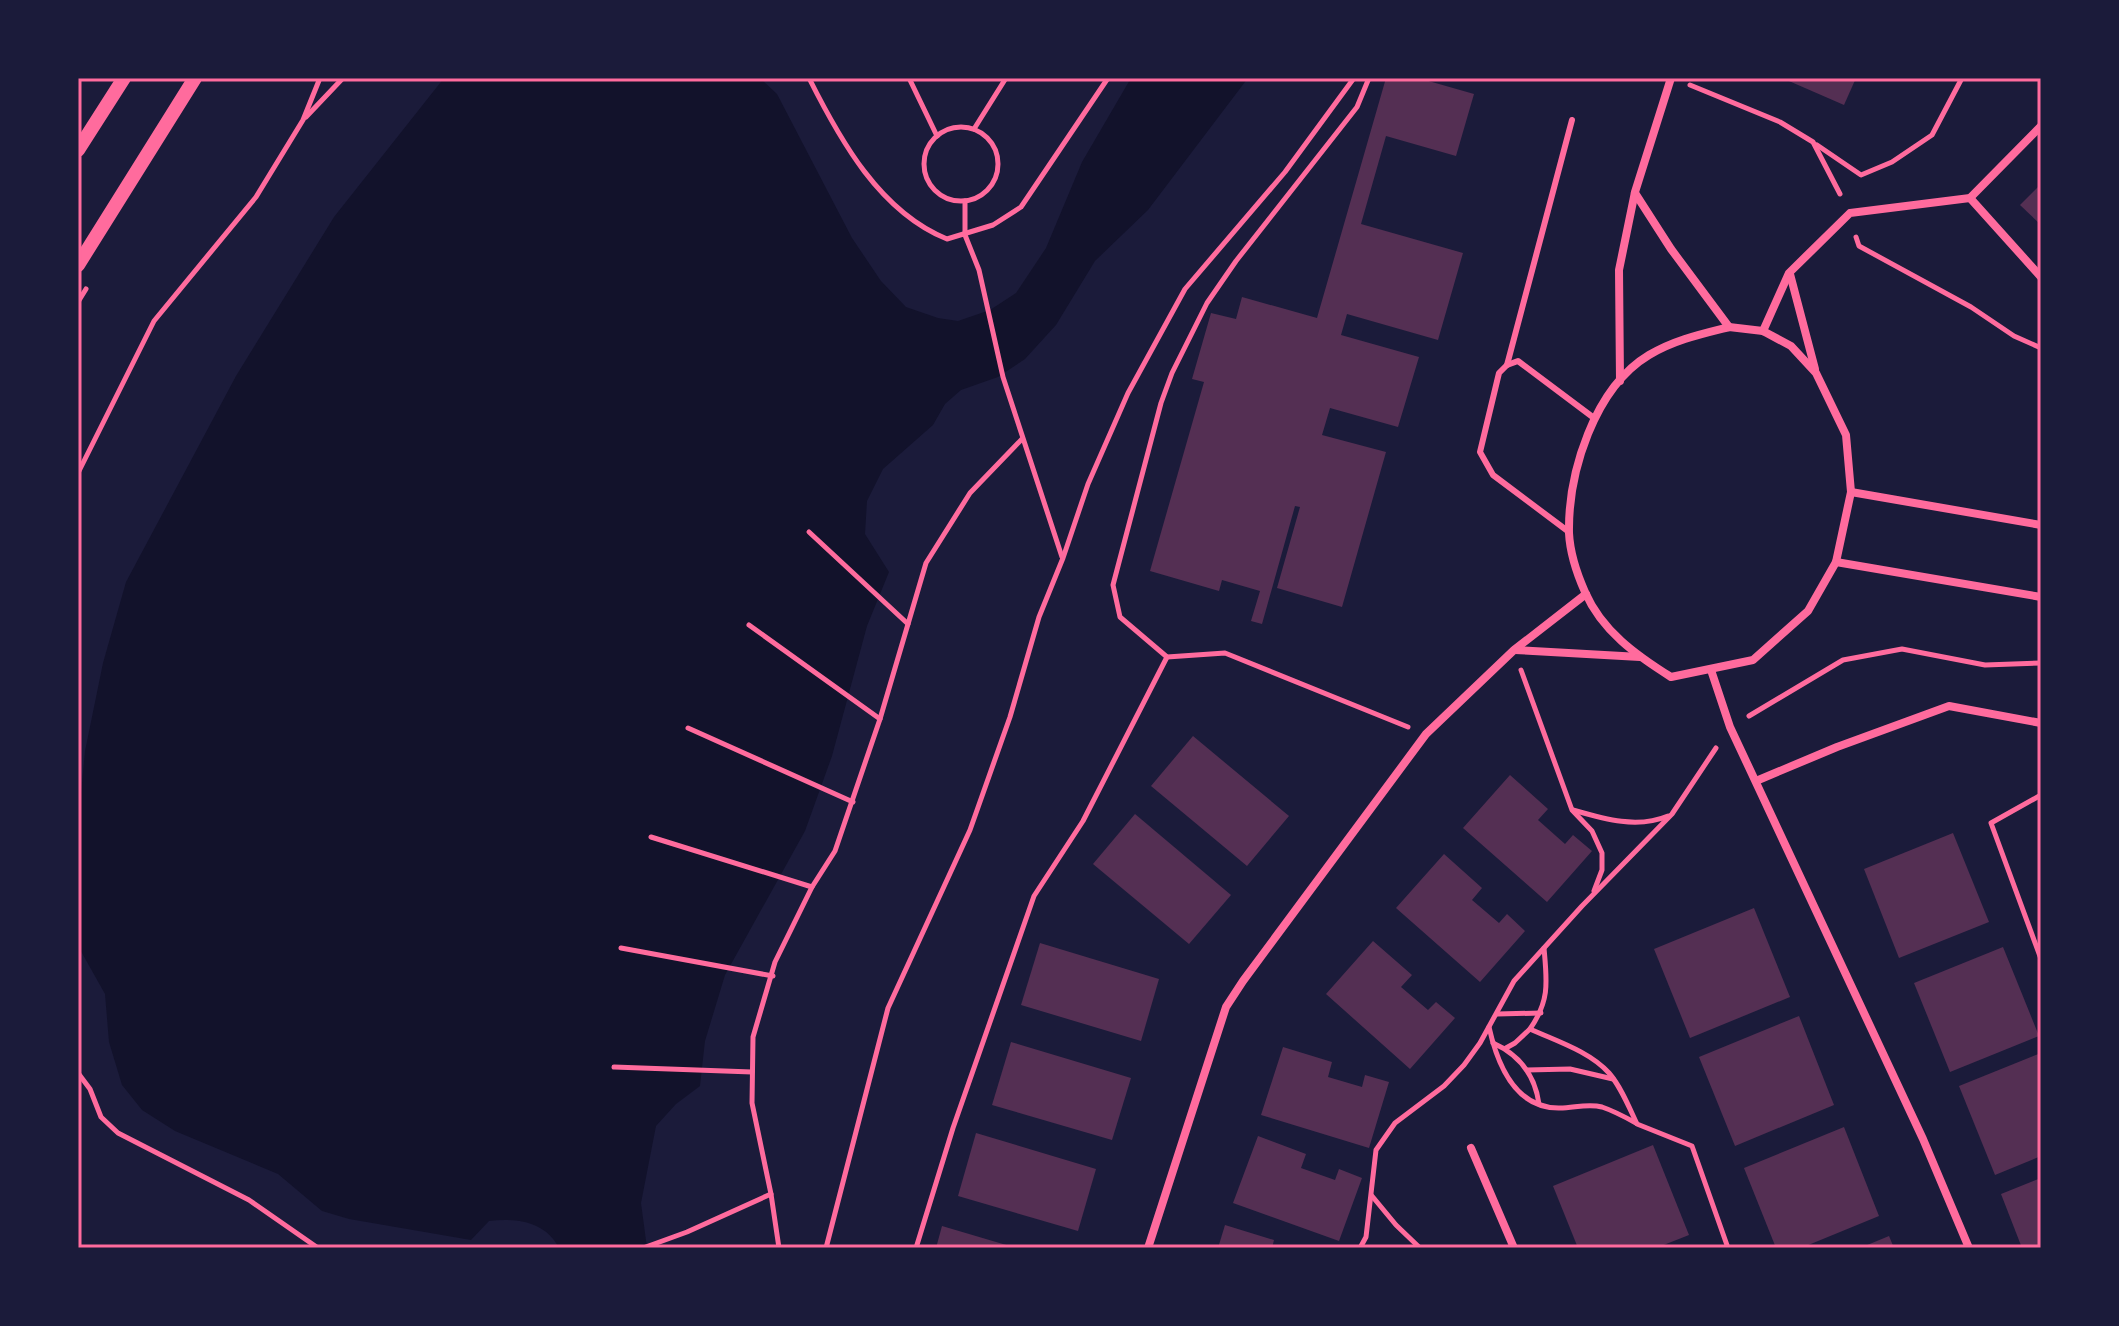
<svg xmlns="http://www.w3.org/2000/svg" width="2119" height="1326" font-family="Merriweather,serif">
  <rect width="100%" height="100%" fill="#1b1b3a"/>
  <path fill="#12122b" d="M444,78H760L777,94L852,238L881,281L906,307L938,318L958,321L990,310L1016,293L1046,248L1082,162L1131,78H1248L1148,210L1095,261L1056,325L1025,359L998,377L961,390L945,404L933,425L883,469L867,501L865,534L889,572L867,626L832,756L805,831L725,975L705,1041L700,1086L676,1104L656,1126L641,1203L647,1248H559C545,1221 516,1218 489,1221L471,1240L349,1219L322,1211L278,1174L175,1131L142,1110L122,1085L109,1042L105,994L78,946V825L85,751L103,663L126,582L236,376L334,217Z"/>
  <g fill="#542f53">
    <path d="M1386,78H1418L1474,94L1456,156L1386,136L1361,224L1463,253L1438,340L1347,314L1341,335L1419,357L1398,427L1330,408L1322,435L1386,452L1342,607L1277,588L1300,507L1295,506L1262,624L1251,621L1260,591L1222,580L1219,591L1150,571L1204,382L1192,379L1211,313L1236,319L1242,297L1317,318Z"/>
    <path d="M1782,78H1856L1844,105Z"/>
    <path d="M2041,184V225L2020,205Z"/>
    <path d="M1193,736L1289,816L1247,866L1151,786Z"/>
    <path d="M1510,775L1548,809L1538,820L1565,844L1573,835L1592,851L1547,902L1463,828Z"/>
    <path d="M1135,814L1231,895L1189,944L1093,864Z"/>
    <path d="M1953,833L1989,922L1899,958L1864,869Z"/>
    <path d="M1444,854L1482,888L1472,900L1499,923L1507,914L1525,931L1480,982L1396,908Z"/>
    <path d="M1754,908L1790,997L1690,1038L1654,949Z"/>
    <path d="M1373,941L1412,975L1401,987L1428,1010L1436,1002L1455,1018L1410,1069L1326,994Z"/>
    <path d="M1040,943L1159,979L1141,1041L1021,1005Z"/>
    <path d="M2003,947L2039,1036L1950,1072L1914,983Z"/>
    <path d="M1799,1016L1834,1105L1735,1146L1699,1057Z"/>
    <path d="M1011,1042L1131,1078L1112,1140L992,1105Z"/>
    <path d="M1283,1047L1332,1062L1328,1077L1362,1087L1365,1075L1389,1082L1369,1148L1261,1115Z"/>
    <path d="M2041,1053V1156L1995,1175L1959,1086Z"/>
    <path d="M1844,1127L1879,1216L1801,1248H1776L1744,1168Z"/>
    <path d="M976,1133L1096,1169L1078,1231L958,1196Z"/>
    <path d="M1258,1136L1306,1154L1301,1168L1335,1180L1339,1169L1362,1178L1339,1241L1233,1203Z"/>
    <path d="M1653,1145L1689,1235L1656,1248H1578L1553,1186Z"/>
    <path d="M2041,1178V1248H2022L2001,1194Z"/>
    <path d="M1225,1225L1274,1240L1272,1248H1218Z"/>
    <path d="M942,1226L1013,1247V1248H936Z"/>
    <path d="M1889,1236L1894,1248H1860Z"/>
  </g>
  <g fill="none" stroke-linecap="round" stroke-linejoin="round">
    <g stroke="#ff6b9d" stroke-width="5">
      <path d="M809,78C840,140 880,212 947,239L993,225L1021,207L1108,78"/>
      <path d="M909,78L937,136"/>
      <path d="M1369,78L1357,107L1236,261L1207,303L1172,373L1161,403L1113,585L1120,617L1167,657L1225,653L1408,727"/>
      <path d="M1690,85L1780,122L1813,142L1840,194"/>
      <path d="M306,117L343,78"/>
      <circle cx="961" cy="164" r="37"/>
      <path d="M974,129L1006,78"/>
      <path d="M1817,145L1861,175L1892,162L1932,135L1962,78"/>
      <path d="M965,201V235L979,270L1003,377L1062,557"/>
      <path d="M1856,237L1859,246L1971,307L2014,336L2041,348"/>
      <path d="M78,302L86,289"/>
      <path d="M78,473L154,321L256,197L303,120L320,78"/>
      <path d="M809,532L908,624"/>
      <path d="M749,625L880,719"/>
      <path d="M1521,670L1572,810L1592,831L1602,853V870L1594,891"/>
      <path d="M1749,716L1843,660L1902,649L1985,665L2041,663"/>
      <path d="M688,728L853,802"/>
      <path d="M2041,795L1991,823L2041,959"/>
      <path d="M1573,810C1604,819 1637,829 1668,816"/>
      <path d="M651,837L812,887"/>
      <path d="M621,948L773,976"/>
      <path d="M1544,948C1547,982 1550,1000 1530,1029C1556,1041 1589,1051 1609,1073C1621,1087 1629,1107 1637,1124L1692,1146L1728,1248"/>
      <path d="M1497,1014L1541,1013"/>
      <path d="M1489,1027C1497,1063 1515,1109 1560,1108C1574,1108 1588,1103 1602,1107C1614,1111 1625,1117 1636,1123"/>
      <path d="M1493,1043C1520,1055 1535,1075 1539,1104"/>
      <path d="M1506,1048L1515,1043L1530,1029"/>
      <path d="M614,1067L752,1072"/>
      <path d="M1527,1070L1570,1069L1613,1079"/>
      <path d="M78,1073L90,1089L101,1117L118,1133L249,1200L318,1248"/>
      <path d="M1372,1196L1396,1225L1420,1248"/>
      <path d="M643,1248L687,1232L771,1194"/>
      <path d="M779,1248L771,1194L752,1103L753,1037L775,962L812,887L835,851L880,719L926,563L970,493L1022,439"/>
      <path d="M826,1248L888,1008L970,830L1010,717L1039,617L1063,558L1088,484L1128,393L1185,289L1285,172L1354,78"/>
      <path d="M916,1248L953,1128L1034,896L1083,821L1167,657"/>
      <path d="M1360,1248L1366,1237L1376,1150L1395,1123L1444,1086L1464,1065L1480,1043L1514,981L1582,906L1672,814L1716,748"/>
    </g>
    <g stroke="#ff6b9d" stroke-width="6">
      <path d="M1507,365L1572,120"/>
      <path d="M1569,532L1493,475L1480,452L1499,373L1507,365L1518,361L1594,418"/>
    </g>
    <g stroke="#ff6b9d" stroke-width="8">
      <path d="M1635,193L1671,249L1729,327"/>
      <path d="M1970,198L2041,277"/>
      <path d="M1790,274L1815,369"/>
      <path d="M1729,327L1763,331L1791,346L1816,373L1846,435L1851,492L1836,562L1808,611L1753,660L1671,677C1636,655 1602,631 1585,592C1577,574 1570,553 1569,533C1568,473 1594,388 1649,355C1674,340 1701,334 1729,327Z"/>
      <path d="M1763,331L1789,273L1850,213L1970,198L2041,126"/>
      <path d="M1620,381L1619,270L1635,192L1671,78"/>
      <path d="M1851,492L2041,525"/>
      <path d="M1836,562L2041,597"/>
      <path d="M1515,650L1640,657"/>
      <path d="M1711,670L1730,727L1923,1139L1969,1248"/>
      <path d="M1756,781L1837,747L1949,706L2041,723"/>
      <path d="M1471,1148L1514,1248"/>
      <path d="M1148,1248L1226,1007L1243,981L1426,734L1514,650L1586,594"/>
    </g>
    <g stroke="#ff6b9d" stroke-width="14">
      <path d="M78,150L124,78"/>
      <path d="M78,265L195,78"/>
    </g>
  </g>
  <rect width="2119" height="1326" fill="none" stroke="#1b1b3a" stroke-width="160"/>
  <rect x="80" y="80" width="1959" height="1166" fill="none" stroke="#ff6b9d" stroke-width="3"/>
</svg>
